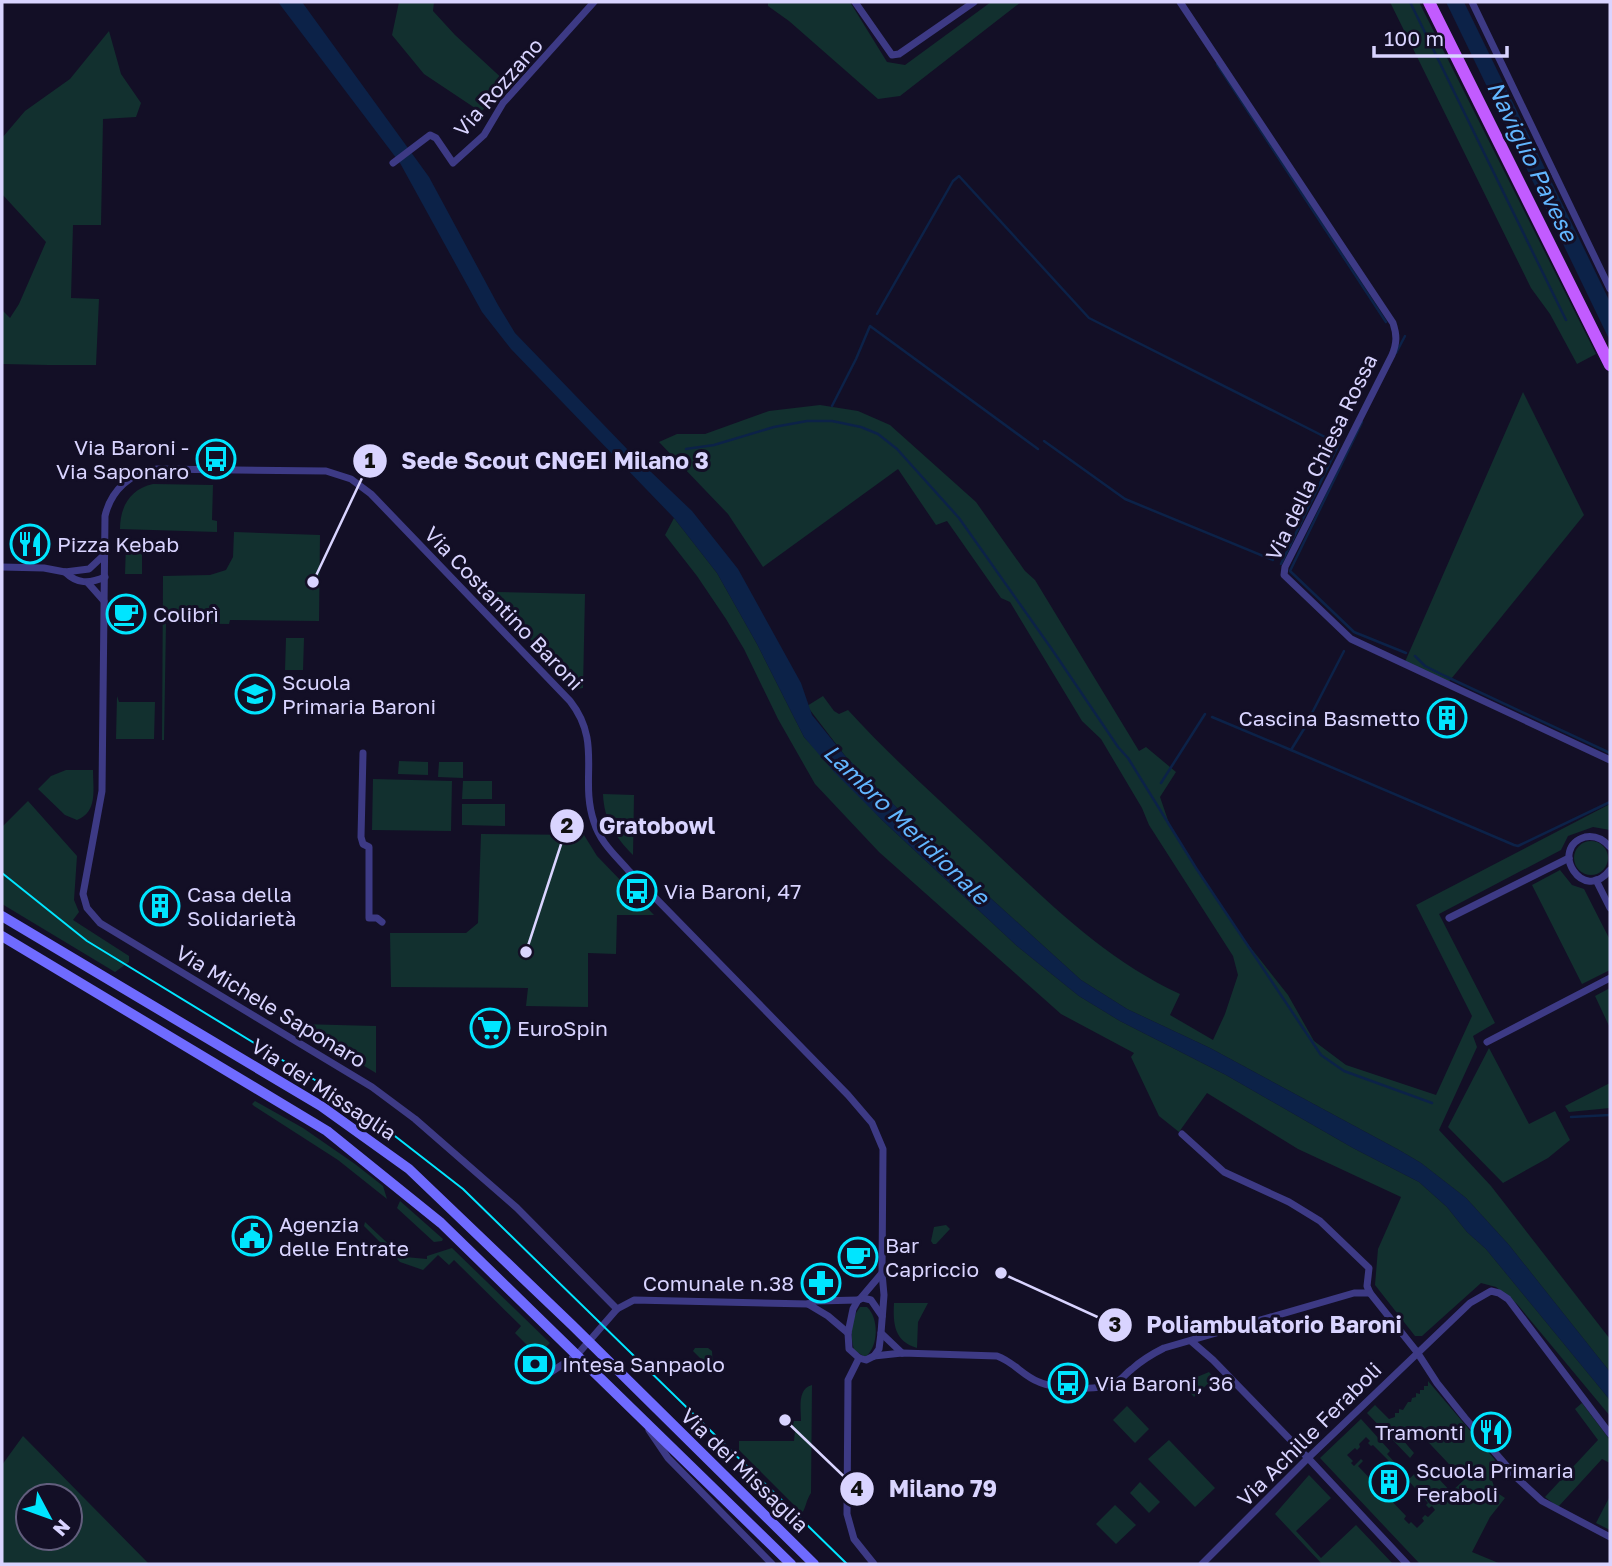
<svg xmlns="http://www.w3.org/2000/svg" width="1612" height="1566" font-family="'Golos Text',sans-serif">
  <rect width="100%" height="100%" fill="#130f26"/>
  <g fill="#12302f" fill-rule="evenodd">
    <path d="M399,2H434L433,11L455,35L507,83L481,112L424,74L392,35Z"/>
    <path d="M768,2H850L887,62L905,65L991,2H1021L900,96L878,99L789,21L768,6Z"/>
    <path d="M1390,2H1419L1596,354L1577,364L1550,314L1531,288Z"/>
    <path d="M109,31L121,74L141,103L136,117L103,119L101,225H73L71,298L99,299L96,365C63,365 35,365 2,364V310L10,318L19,304L46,242L2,194V138L25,111L70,79Z"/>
    <path d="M1523,392L1584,515L1447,684L1404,664Z"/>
    <path d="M820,405L858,411L890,425L976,502L1025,571L1035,580L1139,751L1146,747L1176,772L1160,797L1170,826L1196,868L1247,943L1288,995L1314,1041L1346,1065L1436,1095L1472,1016L1416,905L1610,804V830L1593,827L1568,836L1561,850L1439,914L1495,1023L1473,1036L1477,1047L1439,1130L1491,1186L1610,1339V1372L1509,1245L1466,1198L1421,1163L1399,1150L1210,1048L1127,1009L1081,980L953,864L846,757L807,706L823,696L834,711L839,714L848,710C890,756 937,798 982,840C1043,897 1103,959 1180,994L1170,1015L1213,1040L1225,1014L1238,975L1233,956L1149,825L1142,808L1101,739L1082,721L1010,602L1001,598L947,521L936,525L898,469L763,567L728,514L659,442L677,434H705L769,411Z"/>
    <path d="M153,484L213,485L212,520L217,521V532L120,529C120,507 130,489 153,484Z"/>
    <path d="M674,518L717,573L757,644L804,737L882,820L1017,946L1079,996L1120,1021L1226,1075L1353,1148L1419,1182L1447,1207L1467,1232L1486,1249L1610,1400V1416L1517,1304L1496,1287L1481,1283L1422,1336H1415L1375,1285L1378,1249L1401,1197L1298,1149L1207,1093L1179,1132L1159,1116L1131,1057L1134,1053L1061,1014L879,852L815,784L778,719L744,649L726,619L697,576L665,535Z"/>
    <path d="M234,532L320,535L319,621L230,620L229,624L166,623L164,740H162L163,576L210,575L226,570L233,557Z"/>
    <path d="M130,541H142V574H125L126,545H130Z"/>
    <path d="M497,592L585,594L583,688L577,689L498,605Z"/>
    <path d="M286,638H304L303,670H285Z"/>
    <path d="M117,696L119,702H155L154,739H116Z"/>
    <path d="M399,761L428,762V775L398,774Z"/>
    <path d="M439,762H463V778L438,777Z"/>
    <path d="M66,770H93C93,789 98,812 77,820L65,815L38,789L51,776Z"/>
    <path d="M373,779L452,781L451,831L372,830Z"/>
    <path d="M463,781H492V799H462Z"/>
    <path d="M603,794L634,795L633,855C615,837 604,820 603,794Z"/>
    <path d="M28,801L77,856L74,900L79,912L73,920L129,956V962L115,972L2,904V827Z"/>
    <path d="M462,804H505V826L462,825Z"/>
    <path d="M481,834L584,835L597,856L654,915H617L616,954L588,953V1007L526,1006L528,988L391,987L390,933H466L478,923Z"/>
    <circle cx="1591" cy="858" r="17"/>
    <path d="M1560,870L1572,885L1584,889L1610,940V970L1582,984L1532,885Z"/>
    <path d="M1610,988V1028L1595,996Z"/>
    <path d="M299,1024L376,1026V1073L299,1027Z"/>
    <path d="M1489,1048L1529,1124L1555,1111L1570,1140L1548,1158L1503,1183L1448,1127Z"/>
    <path d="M1610,1083V1108L1569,1112L1565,1106Z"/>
    <path d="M255,1101L303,1128L355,1164L383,1186L387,1199L338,1160L254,1106L252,1104Z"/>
    <path d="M400,1201L443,1239L442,1241L434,1242L397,1208Z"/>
    <path d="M365,1222L398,1253L405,1254V1257L427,1259V1256L452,1248L550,1343L541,1352H534L515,1333L521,1326L454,1260L449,1265L438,1255L423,1270L400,1262L364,1226Z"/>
    <path d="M946,1225L950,1229L936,1244H933L931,1241L934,1227Z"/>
    <path d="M894,1303H928L918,1322L917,1348C894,1341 893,1324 894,1303Z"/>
    <path d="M860,1307H867C879,1318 879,1347 865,1357L854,1350C850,1335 850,1319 860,1307Z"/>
    <path d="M695,1348H708L712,1351L713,1366L709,1367L693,1351Z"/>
    <path d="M1209,1372L1214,1378L1194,1397L1186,1388L1197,1377Z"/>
    <path d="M1428,1381L1495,1460L1489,1472L1496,1492L1505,1498L1490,1517L1472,1552L1501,1564H1420L1320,1458L1361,1419L1390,1451L1387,1454L1398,1466L1393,1471L1392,1469L1394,1466L1373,1445L1371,1446L1368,1443L1370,1441L1366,1437L1359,1444L1360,1447L1357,1450L1355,1448L1347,1455L1353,1461L1351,1463L1354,1466L1361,1459L1363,1461L1358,1466L1380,1489L1378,1492L1382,1495L1384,1493L1406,1516L1404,1519L1409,1524L1411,1522L1417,1528L1424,1521L1422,1518L1425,1515L1428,1517L1435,1510L1432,1506L1429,1508L1426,1505L1428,1503L1408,1480L1425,1464L1451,1492L1464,1480L1415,1428L1402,1439L1414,1453L1410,1458L1367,1413L1375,1405L1389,1419L1395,1417V1413H1399V1409L1403,1410L1408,1402H1411L1412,1398L1416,1397V1393L1420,1394V1390H1424V1386H1428Z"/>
    <path d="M812,1385L811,1493C806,1500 806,1508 802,1513L739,1450V1441H794L795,1431L792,1429L794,1421H801C801,1408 797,1389 812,1385Z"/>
    <path d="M1582,1403L1610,1440V1463L1602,1459L1558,1507L1545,1497L1598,1440L1575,1409Z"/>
    <path d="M1127,1406L1149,1429L1135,1443L1113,1420Z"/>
    <path d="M23,1436L149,1564H2V1465ZM28,1496H70V1538H28Z"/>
    <path d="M1169,1440L1215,1488L1195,1507L1148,1459Z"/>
    <path d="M1309,1475L1331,1498L1296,1531L1321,1558L1356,1525L1393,1564H1322L1275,1514Z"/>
    <path d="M1140,1482L1160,1502L1149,1513L1130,1493Z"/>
    <path d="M1610,1496V1530L1596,1523Z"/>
    <path d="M1115,1505L1136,1525L1116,1544L1096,1524Z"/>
  </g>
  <g fill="#0c2248">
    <path d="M278,2H302L429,177L498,305L515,333L629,451L692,511L738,569L801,683L812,715L846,757L953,864L1081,980L1127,1009L1210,1048L1399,1150L1421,1163L1466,1198L1509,1245L1610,1372V1400L1486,1249L1467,1232L1447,1207L1419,1182L1353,1148L1226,1075L1120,1021L1079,996L1017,946L882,820L835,773L804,737L757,644L717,573L674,518L511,349L482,312L400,163Z"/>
    <path d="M1446,2H1464L1610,302V341Z"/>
  </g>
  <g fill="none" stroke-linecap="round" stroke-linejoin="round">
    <g stroke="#0c2248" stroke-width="2.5">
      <path d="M1410,2L1566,320"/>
      <path d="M1217,64L1386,322"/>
      <path d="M877,314L953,181L959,176L1089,318L1339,444L1281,564"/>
      <path d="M1396,353L1405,336"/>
      <path d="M832,406L856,359L870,326L1038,449"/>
      <path d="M1362,422L1290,571L1354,632L1406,653"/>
      <path d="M1044,441L1125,499L1273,560"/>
      <path d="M686,449L714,445L774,427L807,421H832L861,427L878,434L897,449L959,518L1051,648L1118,747L1128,758L1196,868L1321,1055L1344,1071L1432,1103"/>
      <path d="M1415,656L1425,666L1445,676L1610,753"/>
      <path d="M1311,715L1344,651"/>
      <path d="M1212,717L1291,750L1307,724"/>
      <path d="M1291,750L1514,845L1518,846L1610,802"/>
      <path d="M1161,783L1205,714"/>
      <path d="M1571,1117L1610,1115"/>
    </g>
    <g stroke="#3d3a85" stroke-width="7">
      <path d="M855,2L892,55L899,54L974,2"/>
      <path d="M1180,2L1393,323C1397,335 1397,343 1392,355L1285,567L1284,575L1351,639L1610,760"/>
      <path d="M1472,2L1610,289"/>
      <path d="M393,163L430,135L436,138L453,163L484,135L503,103L594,2"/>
      <path d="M2,567L44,568L65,572L89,569L104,555"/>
      <path d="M65,572C77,584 89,584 105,577"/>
      <path d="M88,583L104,601"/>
      <path d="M363,753L361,837L363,844L369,847V918H377L382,922"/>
      <path d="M1610,847C1604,840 1596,835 1585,837C1548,848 1583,905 1610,870"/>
      <path d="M1596,880L1610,908"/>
      <path d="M1449,918L1569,858"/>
      <path d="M1487,1042L1610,978"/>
      <path d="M1182,1134L1224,1172L1289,1202L1320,1221L1369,1268L1367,1286L1370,1293L1417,1352L1437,1383L1465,1418L1518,1479L1542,1501L1610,1537"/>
      <path d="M860,1299L882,1273"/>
      <path d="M808,1304L828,1316L848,1333"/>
      <path d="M617,1309L517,1208L415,1119L372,1087L100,923L87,908L83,894L102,791L105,516C111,490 131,472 157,469L326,471L351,479L371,494L570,701C603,743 579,778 594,822C600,842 615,855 628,870L848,1095L872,1123L883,1149L882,1273L884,1295L881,1333L902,1353"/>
      <path d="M882,1316L871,1300L863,1298L858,1300L853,1309L848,1333L849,1349L859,1358L866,1360L874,1356L902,1353L997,1356C1014,1362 1023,1376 1039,1382C1054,1389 1101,1391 1115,1383C1122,1380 1126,1373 1132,1369C1142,1360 1152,1354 1164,1348L1354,1293H1370"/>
      <path d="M1191,1341L1213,1360L1308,1458L1407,1564"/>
      <path d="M874,1356L879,1349L881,1333"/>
      <path d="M859,1358L848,1380L847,1514L854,1539L874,1564"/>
      <path d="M551,1372L577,1355L617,1309L634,1300L808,1304L816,1301L858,1300"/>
      <path d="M649,1430L668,1458L772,1564"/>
      <path d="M1202,1564L1308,1458L1470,1303L1491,1291L1499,1293L1508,1299L1610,1434"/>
    </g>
    <g stroke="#6f6bff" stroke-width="10">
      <path d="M2,916L321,1106L409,1169L572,1325L814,1564"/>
      <path d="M2,936L327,1131L441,1223L791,1564"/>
    </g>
    <path stroke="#c25bff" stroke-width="12" d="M1429,2L1610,365"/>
    <path stroke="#00e5ff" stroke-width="2" d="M2,873L87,941L328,1088L373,1119L463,1189L847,1564"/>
  </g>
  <defs>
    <symbol id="bus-ring" viewBox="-11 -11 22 22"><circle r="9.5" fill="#130f26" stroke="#00e5ff" stroke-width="1.5"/><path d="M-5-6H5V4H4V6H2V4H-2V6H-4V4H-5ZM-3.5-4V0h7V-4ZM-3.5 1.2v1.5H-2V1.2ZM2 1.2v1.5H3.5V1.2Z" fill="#00e5ff"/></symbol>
    <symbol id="restaurant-ring" viewBox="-11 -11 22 22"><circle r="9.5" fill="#130f26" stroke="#00e5ff" stroke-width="1.5"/><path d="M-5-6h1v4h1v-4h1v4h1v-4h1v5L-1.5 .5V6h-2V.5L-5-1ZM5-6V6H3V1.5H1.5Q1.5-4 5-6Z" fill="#00e5ff"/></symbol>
    <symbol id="cafe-ring" viewBox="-11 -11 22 22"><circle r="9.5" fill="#130f26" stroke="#00e5ff" stroke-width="1.5"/><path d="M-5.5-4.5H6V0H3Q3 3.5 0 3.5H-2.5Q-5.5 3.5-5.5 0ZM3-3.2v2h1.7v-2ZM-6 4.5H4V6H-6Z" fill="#00e5ff"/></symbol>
    <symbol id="school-ring" viewBox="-11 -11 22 22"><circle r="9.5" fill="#130f26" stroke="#00e5ff" stroke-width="1.5"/><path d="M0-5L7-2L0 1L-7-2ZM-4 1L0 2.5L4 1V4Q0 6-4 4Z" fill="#00e5ff"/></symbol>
    <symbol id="building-ring" viewBox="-11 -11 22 22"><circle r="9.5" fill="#130f26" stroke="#00e5ff" stroke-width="1.5"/><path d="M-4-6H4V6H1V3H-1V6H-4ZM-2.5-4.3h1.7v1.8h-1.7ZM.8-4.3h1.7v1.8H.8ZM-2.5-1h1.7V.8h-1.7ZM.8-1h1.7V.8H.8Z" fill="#00e5ff"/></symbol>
    <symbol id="supermarket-ring" viewBox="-11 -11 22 22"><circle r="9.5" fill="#130f26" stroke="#00e5ff" stroke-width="1.5"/><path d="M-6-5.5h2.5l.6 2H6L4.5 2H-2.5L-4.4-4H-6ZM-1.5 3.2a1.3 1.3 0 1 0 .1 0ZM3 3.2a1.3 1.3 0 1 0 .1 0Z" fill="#00e5ff"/></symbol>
    <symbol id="civic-ring" viewBox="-11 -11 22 22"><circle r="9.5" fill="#130f26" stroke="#00e5ff" stroke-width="1.5"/><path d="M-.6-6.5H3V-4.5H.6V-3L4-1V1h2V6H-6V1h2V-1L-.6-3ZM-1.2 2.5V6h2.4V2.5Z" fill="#00e5ff"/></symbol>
    <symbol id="pharmacy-ring" viewBox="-11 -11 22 22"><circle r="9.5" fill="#130f26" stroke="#00e5ff" stroke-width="1.5"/><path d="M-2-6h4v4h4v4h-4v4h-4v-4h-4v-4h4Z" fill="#00e5ff"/></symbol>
    <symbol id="bank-ring" viewBox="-11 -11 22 22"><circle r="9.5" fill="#130f26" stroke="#00e5ff" stroke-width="1.5"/><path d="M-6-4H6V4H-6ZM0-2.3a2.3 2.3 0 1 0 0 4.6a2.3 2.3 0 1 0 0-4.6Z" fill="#00e5ff"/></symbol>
  </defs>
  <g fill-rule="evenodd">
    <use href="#bus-ring" x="194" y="437" width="44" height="44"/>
    <use href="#restaurant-ring" x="8" y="522" width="44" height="44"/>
    <use href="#cafe-ring" x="104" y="592" width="44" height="44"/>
    <use href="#school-ring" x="233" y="672" width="44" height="44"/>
    <use href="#building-ring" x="1425" y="696" width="44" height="44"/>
    <use href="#bus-ring" x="615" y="869" width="44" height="44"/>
    <use href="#building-ring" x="138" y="884" width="44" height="44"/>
    <use href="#supermarket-ring" x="468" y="1006" width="44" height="44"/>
    <use href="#civic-ring" x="230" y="1214" width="44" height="44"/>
    <use href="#cafe-ring" x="836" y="1235" width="44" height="44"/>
    <use href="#pharmacy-ring" x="799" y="1261" width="44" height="44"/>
    <use href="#bank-ring" x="513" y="1342" width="44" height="44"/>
    <use href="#bus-ring" x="1046" y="1361" width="44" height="44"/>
    <use href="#restaurant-ring" x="1469" y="1410" width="44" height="44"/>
    <use href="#building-ring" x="1367" y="1460" width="44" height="44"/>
  </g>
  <g text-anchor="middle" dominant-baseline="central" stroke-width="6" stroke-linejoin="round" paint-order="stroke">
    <g font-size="21" fill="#d9d4ff" stroke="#130f26">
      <text transform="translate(498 87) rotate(-49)">Via Rozzano</text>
      <text transform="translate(1321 457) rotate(-64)">Via della Chiesa Rossa</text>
      <text transform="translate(504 608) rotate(46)">Via Costantino Baroni</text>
      <text transform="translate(271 1006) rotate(31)">Via Michele Saponaro</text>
      <text transform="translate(324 1089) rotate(33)">Via dei Missaglia</text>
      <text transform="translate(1309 1434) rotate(-45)">Via Achille Feraboli</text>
      <text transform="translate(745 1470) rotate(44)">Via dei Missaglia</text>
    </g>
    <g font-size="21" fill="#d9d4ff" stroke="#130f26" text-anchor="start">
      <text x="189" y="447" text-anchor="end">Via Baroni -<tspan x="189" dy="24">Via Saponaro</tspan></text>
      <text x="57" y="544">Pizza Kebab</text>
      <text x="153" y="614">Colibrì</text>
      <text x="282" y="682">Scuola<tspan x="282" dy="24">Primaria Baroni</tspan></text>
      <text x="1420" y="718" text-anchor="end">Cascina Basmetto</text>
      <text x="664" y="891">Via Baroni, 47</text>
      <text x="187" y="894">Casa della<tspan x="187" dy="24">Solidarietà</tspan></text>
      <text x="517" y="1028">EuroSpin</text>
      <text x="279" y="1224">Agenzia<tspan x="279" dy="24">delle Entrate</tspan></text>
      <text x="885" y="1245">Bar<tspan x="885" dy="24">Capriccio</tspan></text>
      <text x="794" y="1283" text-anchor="end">Comunale n.38</text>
      <text x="562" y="1364">Intesa Sanpaolo</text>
      <text x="1095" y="1383">Via Baroni, 36</text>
      <text x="1464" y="1432" text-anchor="end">Tramonti</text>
      <text x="1416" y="1470">Scuola Primaria<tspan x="1416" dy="24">Feraboli</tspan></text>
    </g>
    <g font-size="23" font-style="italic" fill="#62b6ff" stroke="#130f26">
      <text transform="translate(1533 161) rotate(64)">Naviglio Pavese</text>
      <text transform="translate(907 824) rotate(44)">Lambro Meridionale</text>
    </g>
  </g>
  <path fill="none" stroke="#d9d4ff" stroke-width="2.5" d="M313 582L370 461M526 952L567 826M1001 1273L1115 1325M785 1420L857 1489"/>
  <g fill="#d9d4ff" stroke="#130f26" stroke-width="2.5">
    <circle cx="313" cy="582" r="7"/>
    <circle cx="526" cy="952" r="7"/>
    <circle cx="1001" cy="1273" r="7"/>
    <circle cx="785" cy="1420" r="7"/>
    <circle cx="370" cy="461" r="18"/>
    <circle cx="567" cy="826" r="18"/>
    <circle cx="1115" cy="1325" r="18"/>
    <circle cx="857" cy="1489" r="18"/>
  </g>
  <g font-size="21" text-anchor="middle" font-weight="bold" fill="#111">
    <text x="370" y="468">1</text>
    <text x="567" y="833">2</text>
    <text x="1115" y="1332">3</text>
    <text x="857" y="1496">4</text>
  </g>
  <g font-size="23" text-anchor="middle" font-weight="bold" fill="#d9d4ff" stroke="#130f26" stroke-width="6" stroke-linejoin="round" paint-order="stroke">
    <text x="555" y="469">Sede Scout CNGEI Milano 3</text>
    <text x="657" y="834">Gratobowl</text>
    <text x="1274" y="1333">Poliambulatorio Baroni</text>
    <text x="943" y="1497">Milano 79</text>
  </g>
  <rect width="1612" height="1566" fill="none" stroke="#d9d4ff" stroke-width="7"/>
  <g transform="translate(49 1517) rotate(131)"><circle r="33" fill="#130f26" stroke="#625e7d" stroke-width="2"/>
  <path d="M0-5L12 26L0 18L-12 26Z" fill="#00e5ff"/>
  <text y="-10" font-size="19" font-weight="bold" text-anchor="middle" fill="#d9d4ff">N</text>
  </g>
  <path d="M1374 46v10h133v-10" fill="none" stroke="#d9d4ff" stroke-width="3.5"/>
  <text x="1384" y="46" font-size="21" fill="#d9d4ff" stroke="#130f26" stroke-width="5" paint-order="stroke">100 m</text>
</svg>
